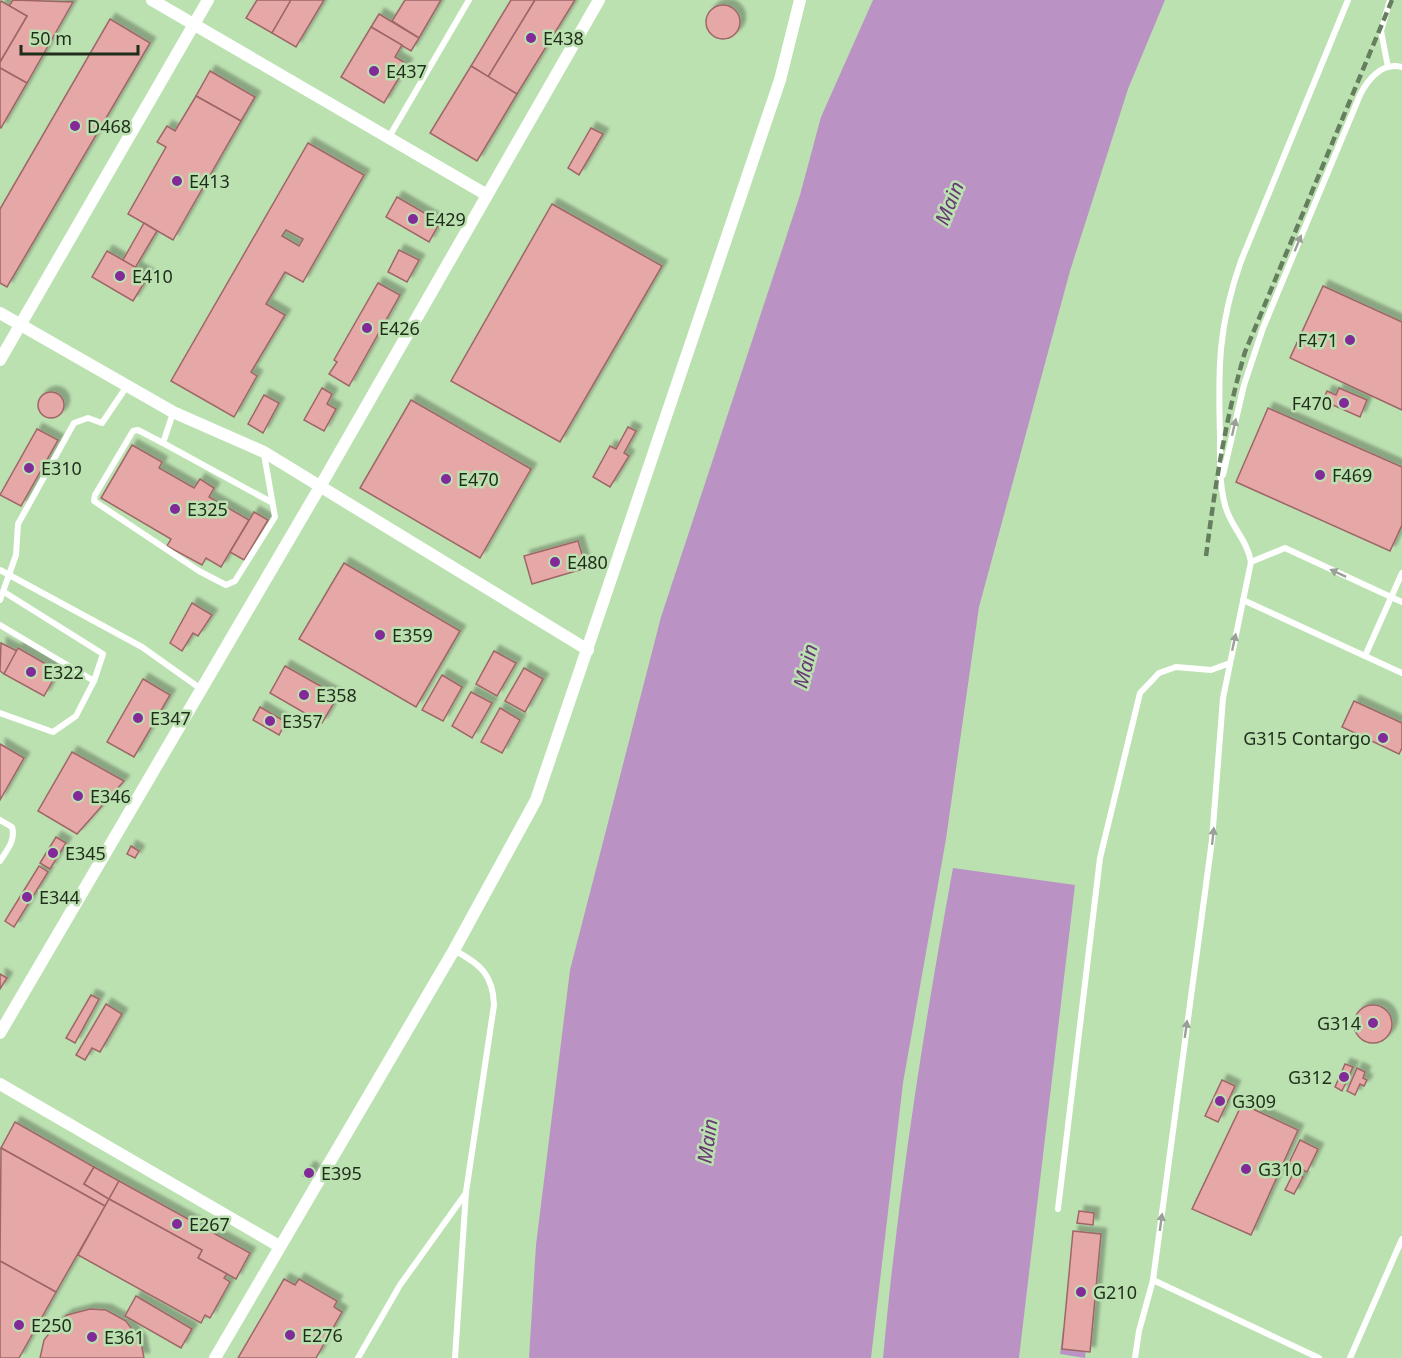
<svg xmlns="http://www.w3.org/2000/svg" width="1402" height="1358" font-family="'Noto Sans',sans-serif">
  <defs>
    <filter id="shadow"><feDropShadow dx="5.5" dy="-5.5" stdDeviation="1.5" flood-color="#0004"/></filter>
  </defs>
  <rect width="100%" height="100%" fill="#bce1b1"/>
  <g fill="#ba93c4">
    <path d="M873,0H1165L1128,89L1070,271L979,607L946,839L903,1083L871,1358H529L536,1245L570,970L661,617L800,195L821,117Z"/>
    <path d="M953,868L1075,885L1019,1358H883C898,1193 923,1031 953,868Z"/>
    <path d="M1063,1328L1088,1331L1085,1358L1060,1354Z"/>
  </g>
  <g fill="#e6a7a7" stroke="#9f6667" stroke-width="1.5" fill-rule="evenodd" filter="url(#shadow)">
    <path d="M13,0L73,2L27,83L0,68V62L27,16L9,6Z"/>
    <path d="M257,0H291L272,33L246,18Z"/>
    <path d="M291,0H324L296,47L272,33Z"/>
    <path d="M405,0H441L419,38L392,21Z"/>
    <path d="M511,0H535L488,77L471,66Z"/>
    <path d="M535,0H575L517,94L488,77Z"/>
    <path d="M1,1L27,16L0,62V3Z"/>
    <circle cx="723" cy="22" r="17"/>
    <path d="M379,14L419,38L411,51L371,27Z"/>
    <path d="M110,19L150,43L7,287L0,283V209Z"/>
    <path d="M371,27L402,45L395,57L407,64L384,103L341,77Z"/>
    <path d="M471,66L517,94L477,161L430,133Z"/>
    <path d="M0,68L27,83L1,128L0,127Z"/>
    <path d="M210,71L255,97L241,121L196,96Z"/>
    <path d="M196,96L241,121L173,240L128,214L166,147L157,142L167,126L175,131Z"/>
    <path d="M591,128L603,134L579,175L568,168Z"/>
    <path d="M308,143L364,175L303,282L285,272L266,304L285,315L251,372L257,376L234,417L171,381ZM286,230L303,239L299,246L282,236Z"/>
    <path d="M397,197L440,222L429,242L386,217Z"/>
    <path d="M552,204L662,266L560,442L451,381Z"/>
    <path d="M144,223L157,231L135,268L123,260Z"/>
    <path d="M399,250L419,260L407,282L388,272Z"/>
    <path d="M107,251L149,275L133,301L92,277Z"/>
    <path d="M378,283L400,295L349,386L329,374L337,362L334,360Z"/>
    <path d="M1323,286L1402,322V410L1290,358Z"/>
    <path d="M322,388L332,394L327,404L336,409L324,431L304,420Z"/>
    <path d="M1339,388L1367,400L1360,417L1333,405L1331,410L1321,405L1327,391L1336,395Z"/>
    <circle cx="51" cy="405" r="13"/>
    <path d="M264,395L279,403L263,433L248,424Z"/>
    <path d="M411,400L531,469L480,558L360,488Z"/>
    <path d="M1268,408L1402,467V525L1390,551L1236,482Z"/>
    <path d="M628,427L636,431L624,453L629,456L610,487L593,477L610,446L616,449Z"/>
    <path d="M37,429L58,440L21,506L0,495Z"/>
    <path d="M132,445L162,462L159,468L194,488L200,479L214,488L209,497L249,520L221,567L206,558L202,565L167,546L171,539L101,498Z"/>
    <path d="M254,512L268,520L244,560L230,552Z"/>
    <path d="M578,541L586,568L532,584L524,556Z"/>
    <path d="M344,563L460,631L416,707L299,639Z"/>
    <path d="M192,603L212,615L198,636L193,633L182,651L170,643Z"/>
    <path d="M1,643L17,651L4,674L0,671Z"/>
    <path d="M18,648L58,671L44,696L4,674Z"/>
    <path d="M494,651L516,663L497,696L476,684Z"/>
    <path d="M285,666L338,696L322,723L270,693Z"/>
    <path d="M524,668L543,679L525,712L505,701Z"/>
    <path d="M442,675L462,687L443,721L422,710Z"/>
    <path d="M143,679L170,695L134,757L107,742Z"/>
    <path d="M471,692L492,703L472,738L452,726Z"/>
    <path d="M1354,701L1402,723V748L1399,754L1342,727Z"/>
    <path d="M260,707L286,722L279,735L253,720Z"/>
    <path d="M500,708L520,720L502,753L481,742Z"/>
    <path d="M0,744L24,758L0,800Z"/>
    <path d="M72,752L124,781L77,834L38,811Z"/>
    <path d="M56,837L66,843L50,869L40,863Z"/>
    <path d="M131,846L139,851L135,858L127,854Z"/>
    <path d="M39,866L48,872L14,927L5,921Z"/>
    <path d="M0,974L7,978L0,989Z"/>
    <path d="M91,995L99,999L75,1043L66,1038Z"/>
    <path d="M106,1004L122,1014L100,1052L92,1048L85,1060L76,1055Z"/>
    <circle cx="1373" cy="1024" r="19"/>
    <path d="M1345,1064L1353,1067L1342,1091L1335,1087Z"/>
    <path d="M1357,1068L1365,1072L1363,1078L1367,1080L1364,1086L1360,1084L1355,1095L1347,1091Z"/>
    <path d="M1222,1080L1235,1086L1218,1122L1205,1116Z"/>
    <path d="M1242,1104L1298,1130L1251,1235L1192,1209Z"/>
    <path d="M15,1122L94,1167L84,1184L109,1199L105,1206L1,1148Z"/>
    <path d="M1300,1140L1318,1149L1307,1172L1289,1163Z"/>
    <path d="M1,1148L105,1206L56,1292L0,1261Z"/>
    <path d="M94,1167L119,1181L109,1199L84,1184Z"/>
    <path d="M309,1167L314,1170L309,1179L303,1176Z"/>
    <path d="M1294,1172L1303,1177L1294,1194L1285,1190Z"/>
    <path d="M119,1181L250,1253L236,1279L198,1258L202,1250L109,1199Z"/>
    <path d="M109,1199L202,1250L198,1258L227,1274L224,1278L230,1282L210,1318L205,1315L201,1323L78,1255Z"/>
    <path d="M1079,1211L1094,1213L1093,1225L1077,1223Z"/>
    <path d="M1073,1231L1101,1234L1090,1352L1062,1349Z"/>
    <path d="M0,1261L56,1292L19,1358H0Z"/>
    <path d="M284,1279L295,1285L299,1279L337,1301L334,1307L342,1312L316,1358H238Z"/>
    <path d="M136,1296L192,1329L181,1348L125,1316Z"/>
    <path d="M90,1309L106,1310L126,1321L141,1342L144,1358H40L44,1340L57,1323L67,1315Z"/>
  </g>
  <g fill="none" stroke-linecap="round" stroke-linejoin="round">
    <g stroke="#fff" stroke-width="6">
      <path d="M1388,67L1381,31L1390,0"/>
      <path d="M389,137L469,0"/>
      <path d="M173,413L163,443L138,430L133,431L95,495L94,501L199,571L226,585L235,581L275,517L264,454"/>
      <path d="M163,443L271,502"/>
      <path d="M1223,475L1244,385L1263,328L1360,95C1368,79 1382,62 1402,67"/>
      <path d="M1251,562L1285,548L1402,602"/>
      <path d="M0,570L142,647L201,689"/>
      <path d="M4,592L103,654L94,681"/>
      <path d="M0,600L16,555L18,524L74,423L88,418L102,423L127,386"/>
      <path d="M1243,600L1402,673"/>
      <path d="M0,625L94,681L76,716L53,732L0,713"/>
      <path d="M1365,656L1402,573"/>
      <path d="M0,820L12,827C16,840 7,850 0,861"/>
      <path d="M454,950C480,964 493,974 494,1005L466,1192L455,1358"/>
      <path d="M1058,1209L1100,858L1140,693L1159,673L1176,667L1211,670L1230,663"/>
      <path d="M1153,1280L1319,1358"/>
      <path d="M358,1358L400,1285L466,1193"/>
      <path d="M1135,1358L1139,1331L1153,1280L1212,840L1223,698L1251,562C1247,539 1230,526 1225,505C1219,482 1220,459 1220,436C1218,369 1218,326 1241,261L1348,0"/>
      <path d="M1350,1358L1402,1239"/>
    </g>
    <g stroke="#fff" stroke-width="12">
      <path d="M152,0L487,195"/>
      <path d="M0,313L173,412L264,452L588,650"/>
      <path d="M0,360L208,0"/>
      <path d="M0,1033L321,485L599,0"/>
      <path d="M0,1084L279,1246"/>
      <path d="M215,1358L454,950L536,800L780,80L800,0"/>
    </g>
    <path stroke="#657e5e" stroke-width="4.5" stroke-dasharray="9 4.5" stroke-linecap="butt" d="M1206,556C1215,487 1225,420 1245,352L1392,0"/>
  </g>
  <defs><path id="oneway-solid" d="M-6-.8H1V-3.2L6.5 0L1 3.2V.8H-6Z" transform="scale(1.5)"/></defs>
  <g fill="#9aa098">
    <use href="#oneway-solid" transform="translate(1298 243) rotate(-68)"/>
    <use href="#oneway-solid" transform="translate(1234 427) rotate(-77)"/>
    <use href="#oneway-solid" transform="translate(1338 573) rotate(-155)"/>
    <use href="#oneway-solid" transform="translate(1234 642) rotate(-78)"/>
    <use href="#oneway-solid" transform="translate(1213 836) rotate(-84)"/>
    <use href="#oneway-solid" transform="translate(1186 1029) rotate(-82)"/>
    <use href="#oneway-solid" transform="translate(1161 1222) rotate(-82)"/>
  </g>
  <g fill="#812a98" stroke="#bce1b1" stroke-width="2">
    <circle cx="531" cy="38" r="6"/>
    <circle cx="374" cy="71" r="6"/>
    <circle cx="75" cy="126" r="6"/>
    <circle cx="177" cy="181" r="6"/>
    <circle cx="413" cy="219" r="6"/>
    <circle cx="120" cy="276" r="6"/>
    <circle cx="367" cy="328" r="6"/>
    <circle cx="1350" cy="340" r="6"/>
    <circle cx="1344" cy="403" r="6"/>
    <circle cx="29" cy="468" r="6"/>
    <circle cx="1320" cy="475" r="6"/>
    <circle cx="446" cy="479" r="6"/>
    <circle cx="175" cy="509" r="6"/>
    <circle cx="555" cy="562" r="6"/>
    <circle cx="380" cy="635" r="6"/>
    <circle cx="31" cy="672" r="6"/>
    <circle cx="304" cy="695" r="6"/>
    <circle cx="138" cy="718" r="6"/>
    <circle cx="270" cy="721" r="6"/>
    <circle cx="1383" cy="738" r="6"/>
    <circle cx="78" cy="796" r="6"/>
    <circle cx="53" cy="853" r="6"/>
    <circle cx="27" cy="897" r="6"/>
    <circle cx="1373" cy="1023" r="6"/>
    <circle cx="1344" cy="1077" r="6"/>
    <circle cx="1220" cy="1101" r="6"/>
    <circle cx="1246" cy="1169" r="6"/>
    <circle cx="309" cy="1173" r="6"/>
    <circle cx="177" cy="1224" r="6"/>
    <circle cx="1081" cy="1292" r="6"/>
    <circle cx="19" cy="1325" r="6"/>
    <circle cx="290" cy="1335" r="6"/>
    <circle cx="92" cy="1337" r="6"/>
  </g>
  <g text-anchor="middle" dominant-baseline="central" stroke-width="5" stroke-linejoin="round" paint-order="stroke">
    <g font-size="18" fill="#1f2d1b" stroke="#bce1b1" text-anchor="start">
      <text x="543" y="38">E438</text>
      <text x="386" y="71">E437</text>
      <text x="87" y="126">D468</text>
      <text x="189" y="181">E413</text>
      <text x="425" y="219">E429</text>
      <text x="132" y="276">E410</text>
      <text x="379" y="328">E426</text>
      <text x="1338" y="340" text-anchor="end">F471</text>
      <text x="1332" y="403" text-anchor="end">F470</text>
      <text x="41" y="468">E310</text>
      <text x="1332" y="475">F469</text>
      <text x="458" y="479">E470</text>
      <text x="187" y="509">E325</text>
      <text x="567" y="562">E480</text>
      <text x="392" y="635">E359</text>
      <text x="43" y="672">E322</text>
      <text x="316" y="695">E358</text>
      <text x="150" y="718">E347</text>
      <text x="282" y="721">E357</text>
      <text x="1371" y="738" text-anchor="end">G315 Contargo</text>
      <text x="90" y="796">E346</text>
      <text x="65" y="853">E345</text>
      <text x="39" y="897">E344</text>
      <text x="1361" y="1023" text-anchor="end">G314</text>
      <text x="1332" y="1077" text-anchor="end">G312</text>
      <text x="1232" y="1101">G309</text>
      <text x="1258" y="1169">G310</text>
      <text x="321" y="1173">E395</text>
      <text x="189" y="1224">E267</text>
      <text x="1093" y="1292">G210</text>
      <text x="31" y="1325">E250</text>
      <text x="302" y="1335">E276</text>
      <text x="104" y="1337">E361</text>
    </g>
    <g font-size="20" font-style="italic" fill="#683875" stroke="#bce1b1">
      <text transform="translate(949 203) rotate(-68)">Main</text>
      <text transform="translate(805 666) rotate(-76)">Main</text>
      <text transform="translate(707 1141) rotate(-82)">Main</text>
    </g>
  </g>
  <path d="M21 45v9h117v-9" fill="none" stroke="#1f2d1b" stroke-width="3"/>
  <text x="30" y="45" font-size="18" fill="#1f2d1b" stroke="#bce1b1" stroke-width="4.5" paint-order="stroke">50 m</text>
</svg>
